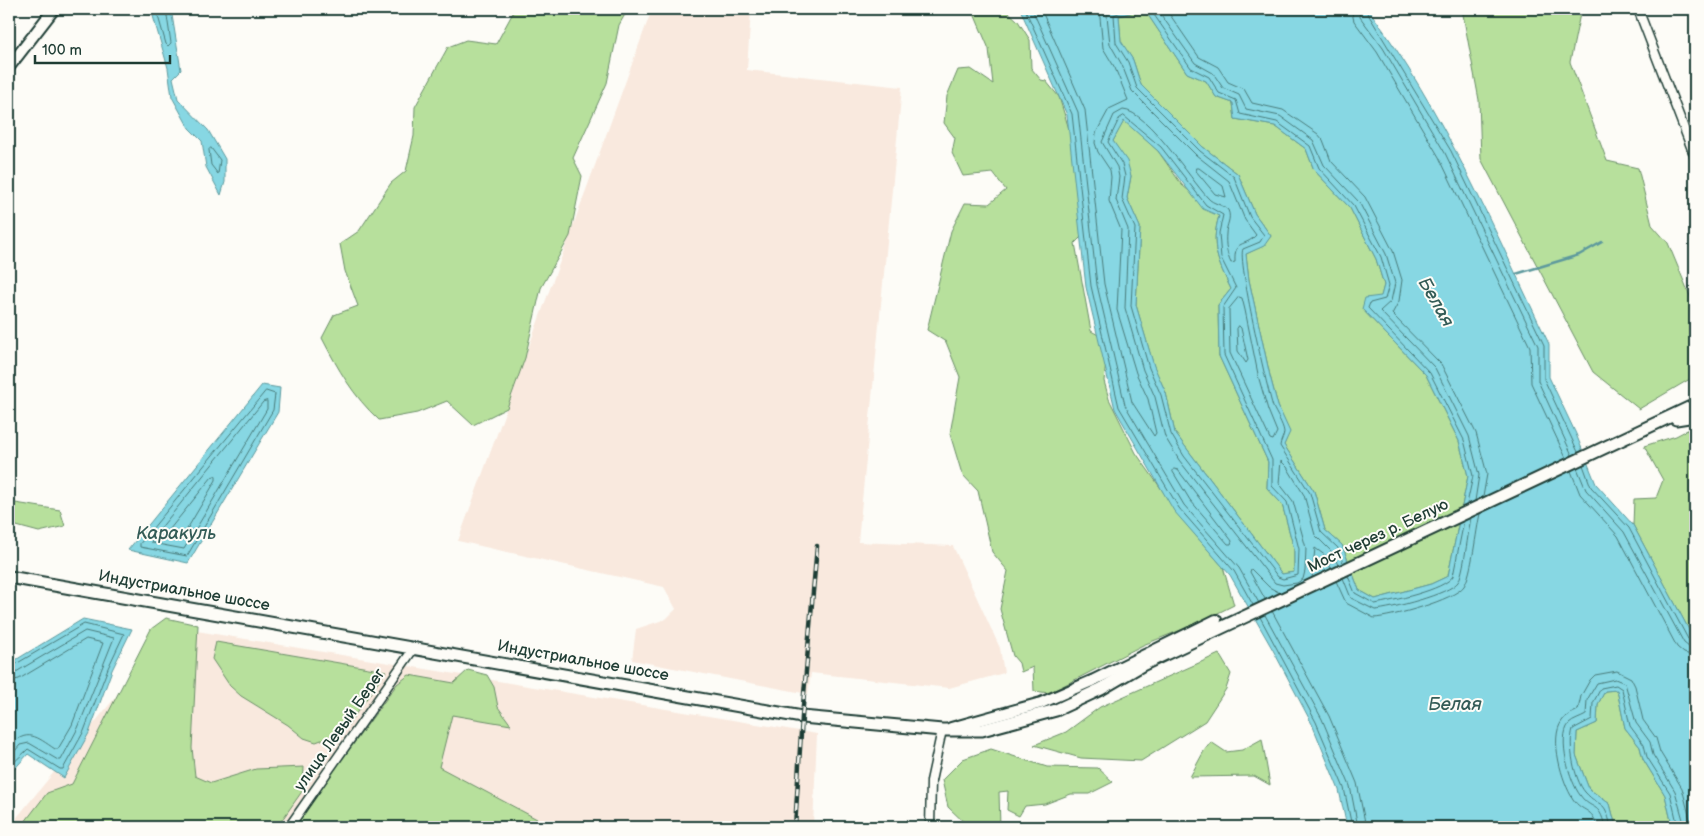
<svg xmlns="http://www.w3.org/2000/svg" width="1704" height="836" font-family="'Balsamiq Sans',sans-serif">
  <rect width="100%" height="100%" fill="#fdfcf7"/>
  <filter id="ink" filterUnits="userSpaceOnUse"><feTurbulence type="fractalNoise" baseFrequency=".02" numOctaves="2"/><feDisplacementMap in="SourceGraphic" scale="10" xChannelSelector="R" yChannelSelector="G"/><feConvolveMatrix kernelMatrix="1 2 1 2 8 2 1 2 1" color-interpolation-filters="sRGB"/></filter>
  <g filter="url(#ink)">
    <g fill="#f9e9de">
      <path d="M652,9H751L747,70L902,87L858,542L953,546L1000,648L1004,673L949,688L811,673L808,694L632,660L636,629L666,619L676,609L664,587L458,541Z"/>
      <path d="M173,627L817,734L813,827H9Z"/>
    </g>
    <g fill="#b7e09c" stroke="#6b8e68">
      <path d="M515,9H628L619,25L607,83L573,158L582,176L570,236L541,288L525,358L507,408L473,425L447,401L417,413L379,420C353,396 338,369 322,338L334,315L358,306L345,271L340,244L359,231L391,183L406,171L414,136L415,107L448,47L466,40L496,44Z"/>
      <path d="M972,9H1005L1018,21L1030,40L1031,68L1041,80L1046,81L1059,97L1069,129L1085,152L1092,226L1075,243L1091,331L1104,338L1107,352L1104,381L1109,399L1136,453L1186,524L1223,567L1234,605L1196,624L1143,645L1049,693L1034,691L1033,667L1021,672L1019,663L1013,656L1000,609L1008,571L992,552L978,491L962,474L950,434L960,377L946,342L927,330L951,231L965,203L989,204L1006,190L993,173L963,176L952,153L955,138L944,123L947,96L958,70L971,69L993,84L989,49Z"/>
      <path d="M1144,9L1187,73L1206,81L1216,97L1233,103L1235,119L1275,126L1306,149L1314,170L1350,208L1376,259L1384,285L1381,297L1362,309L1426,375L1459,441L1468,476L1448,576L1431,584L1375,599L1359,590L1342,545L1325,530L1314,491L1284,445L1289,432L1278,406L1270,376L1249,280L1246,254L1263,246L1271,236L1255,214L1238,174L1203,147L1141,85L1133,60L1121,42L1119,16Z"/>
      <path d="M1462,9H1581L1570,62L1607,161L1638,168L1652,225L1668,243L1695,308V376L1639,409L1593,372L1481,159L1479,100Z"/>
      <path d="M1124,120L1158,151L1182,185L1219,216C1210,246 1218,262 1231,289L1218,305L1219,356L1268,462L1267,488L1282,504L1294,549V572L1282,574L1175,433L1166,393L1154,367L1136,305L1140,227L1127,198L1131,176L1113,141Z"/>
      <path d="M1695,426V641L1633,525L1634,499L1656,498L1663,480L1644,446L1676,436Z"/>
      <path d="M9,502L60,510L65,526L39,532L9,524Z"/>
      <path d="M166,618L198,625L192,748L195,776L211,783L256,769L304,767L303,790L277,827H21L47,793L72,784L151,629Z"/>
      <path d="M216,642L386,671L343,732L316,742L304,738L288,725L241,696L230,686L212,659Z"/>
      <path d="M1219,654L1231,674L1226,689L1205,721L1141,761L1081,758L1034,745L1066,732L1100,707Z"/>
      <path d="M468,670L487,675L494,687L498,707L511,725L452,715L439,767L552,827H293L397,684L409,675L454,683Z"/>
      <path d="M1617,690L1625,728L1640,747L1643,759L1665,795L1672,825L1681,827H1616L1610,804L1589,789L1576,755L1577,732L1597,723L1598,704L1605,691Z"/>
      <path d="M1262,739L1270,785L1254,776L1190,777L1204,751L1211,742L1226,752L1242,750Z"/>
      <path d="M991,749L1047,767L1098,768L1113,782L1089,794H1071L1045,804L1025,806L1019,816L1007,810L1008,791L999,792L1000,827H969L948,807L942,780L963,759Z"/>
    </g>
    <g fill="#87d7e3" stroke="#5d999d" fill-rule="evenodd">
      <path d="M155,9H171L181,70L173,78L178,99L208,130L225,159V182L221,195L206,167L202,141L189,128L172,97L168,68L153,16Z"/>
      <path d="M1020,9H1368C1444,111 1494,230 1549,344V377L1576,434L1596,484L1633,525L1695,641V827L1672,825L1665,795L1643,759L1640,747L1625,728L1617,690L1605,691L1598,704L1597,723L1577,732L1576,755L1589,789L1610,804L1616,827H1347L1339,790L1312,724L1273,650L1230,575L1174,511L1115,409L1086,287L1067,115ZM1144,9L1187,73L1206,81L1216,97L1233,103L1235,119L1275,126L1306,149L1314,170L1350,208L1376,259L1384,285L1381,296L1365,298L1362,309L1426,375L1459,441L1468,476L1448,576L1431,584L1375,599L1359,590L1342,545L1325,530L1314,491L1284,445L1290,432L1278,406L1270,376L1249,280L1246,254L1264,246L1271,236L1255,214L1238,174L1203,147L1141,85L1133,60L1121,41L1119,16ZM1124,121L1158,151L1203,209L1219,216C1210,246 1218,262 1231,289L1218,305L1219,356L1268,462L1267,488L1282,504L1294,549V572L1282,574L1175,433L1166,393L1154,366L1136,305L1140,227L1127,198L1131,176L1127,161L1113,141Z"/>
      <path d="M262,385L280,388L278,412L188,563L128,550Z"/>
      <path d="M83,619L132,629L112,670L89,733L64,778L28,754L9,775V664Z"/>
    </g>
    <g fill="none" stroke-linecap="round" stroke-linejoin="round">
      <g stroke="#497b7a" stroke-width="1">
        <path d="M159,9L158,16L166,44L168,46L171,43L166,9"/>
        <path d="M1025,9L1072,114L1091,286L1119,407L1179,508L1234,571L1253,605"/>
        <path d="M1032,9L1078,112L1097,285L1125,405L1184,505L1239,568L1259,603"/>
        <path d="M1041,9L1085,110L1104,284L1132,402L1154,436L1156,433L1148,399L1136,373L1117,310L1121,230L1109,201L1111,177L1110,170L1098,152L1095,143L1096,133L1109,109L1128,100L1115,68L1103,48L1100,18L1102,9"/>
        <path d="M1111,9L1107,16L1110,44L1122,65L1132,91L1196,155L1229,181L1245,220L1256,235C1245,248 1234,238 1235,262L1231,263C1227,255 1225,244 1226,234C1226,225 1232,219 1228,210C1222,204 1213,204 1208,198C1190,179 1148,111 1123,110L1114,115L1102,142L1117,167L1119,177L1116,200L1128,229L1125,308L1143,370L1155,397L1165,437L1179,460L1275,583L1283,585L1297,583L1303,579L1305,571L1306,548L1293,501L1279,483L1281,461L1287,467L1304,495L1315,535L1332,552L1338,565"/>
        <path d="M1127,9L1114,15L1116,43L1128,62L1137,88L1200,151L1234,177L1250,217L1264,235L1260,242L1243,249C1237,259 1267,388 1273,407C1276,414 1283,424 1284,432C1284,436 1280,442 1280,446L1310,493L1321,532L1338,548L1343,563"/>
        <path d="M1150,9L1191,68L1209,77L1219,93L1236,100L1240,114L1277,122L1310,146L1319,168L1354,206L1381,257L1389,285L1385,299L1370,303L1368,308L1430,373L1464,440L1473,476L1467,504"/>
        <path d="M1157,9L1195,63L1213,73L1223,88L1239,95L1246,109L1280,116L1313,140L1324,165L1359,202L1386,254L1395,283L1391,301L1380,311L1435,368L1469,436L1479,475L1475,501"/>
        <path d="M1166,9L1199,57L1218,67L1228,82L1244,89L1252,103L1283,110L1318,134L1323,140L1331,161L1365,197L1393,251L1402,280L1399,301L1392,314L1441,364L1476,433L1487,474L1483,497"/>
        <path d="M1351,9L1354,21L1377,52L1439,157L1530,347L1531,383L1566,458"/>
        <path d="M1358,9L1360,17L1383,48L1445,153L1538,346V381L1572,455"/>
        <path d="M1365,9L1451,151L1544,345V379L1578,452"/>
        <path d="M1124,116L1161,147L1206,205L1223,215L1219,233L1221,258L1236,288L1223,307L1224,355L1272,460V486L1287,502L1299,549L1298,575L1283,579L1278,577L1184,456L1171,434L1161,395L1149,368L1131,306L1135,228L1122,199L1125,176L1122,164L1108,142L1119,119Z"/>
        <path d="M211,148L220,160L218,174L211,165L209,150Z"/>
        <path d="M1196,168H1199L1223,186L1226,197L1215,194L1196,171Z"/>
        <path d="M1239,297L1242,298L1245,310L1259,379L1268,410L1277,432L1273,440L1270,439L1230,353L1229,309Z"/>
        <path d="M1239,326L1241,328L1248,360L1246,363L1238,351L1237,329Z"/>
        <path d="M266,391L275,394L273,410L187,556L140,547V544Z"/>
        <path d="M267,401V409L184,549L152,543L151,540L263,402Z"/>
        <path d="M1583,465L1591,487L1629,528L1688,639L1695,642"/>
        <path d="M1577,468L1586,490L1624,532L1684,643L1689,647L1695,648"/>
        <path d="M1174,469L1178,470L1232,541L1231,544H1228L1190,500L1173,472Z"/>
        <path d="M1571,471L1580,494L1618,536L1677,647L1684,653L1695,656"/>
        <path d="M216,476V480L180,541L165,538V535L212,477Z"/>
        <path d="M1348,576L1355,593L1375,604C1391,601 1445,590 1453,576L1464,521"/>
        <path d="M1312,578L1315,548L1326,556L1331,569"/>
        <path d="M1343,578L1351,598L1375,610C1390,609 1450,594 1458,582C1464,573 1468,531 1471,518"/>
        <path d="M1336,581L1346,603L1374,618C1391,617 1455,600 1464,586C1472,574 1476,530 1480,514"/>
        <path d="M1265,599L1250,572L1251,569L1269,587L1280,593"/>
        <path d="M1272,611L1329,716L1357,783L1366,827"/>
        <path d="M1265,615L1322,719L1350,786L1358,827"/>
        <path d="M1260,617L1316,722L1344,788L1352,827"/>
        <path d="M9,668L84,624L124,634L108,668L84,731L63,769H60L28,749L9,767"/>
        <path d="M9,674L16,672L85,631L114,638L78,728L61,760H58L29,743L20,745L9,758"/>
        <path d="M9,681L19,679L86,639L103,643L72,725L58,749H55C37,737 27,727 9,747"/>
        <path d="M1597,827C1593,807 1582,813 1573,799C1562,782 1549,738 1562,721C1566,715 1573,713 1578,710L1581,696L1590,680L1595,675L1617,671L1631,678L1635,686L1643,720L1656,738L1660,752L1682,788L1692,827"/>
        <path d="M1605,827C1599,800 1592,812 1580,795C1570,782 1557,738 1569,724C1573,720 1581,718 1586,715L1587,700L1597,683L1615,679L1625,683L1636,723L1650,742L1653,755L1675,791L1685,827"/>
        <path d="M1611,827C1604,796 1601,810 1585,792C1574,779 1568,745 1573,729L1592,719L1593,703L1601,688L1616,685L1622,689L1630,726L1644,745L1647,757L1670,793L1678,827"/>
      </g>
      <path stroke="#5d999d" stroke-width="2.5" d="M1516,274L1579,255L1602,242"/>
      <defs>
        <g id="minor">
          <path d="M1638,9L1695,157"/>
          <path d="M289,827L414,648"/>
          <path d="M930,827L931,781L942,730"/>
        </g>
        <g id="tertiary">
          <path d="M9,67L54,9"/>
          <path d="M951,728L1041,703L1094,680L1216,620"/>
        </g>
        <g id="secondary">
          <path d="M1676,419L1695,416"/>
          <path d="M9,577L802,717L942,730H982L1056,710L1101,689L1142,665L1695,405"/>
        </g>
      </defs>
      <use href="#minor" stroke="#1f3d34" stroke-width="11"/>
      <use href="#tertiary" stroke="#1f3d34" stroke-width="14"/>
      <use href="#secondary" stroke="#1f3d34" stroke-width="15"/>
      <use href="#minor" stroke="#fdfcf7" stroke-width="8"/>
      <use href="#tertiary" stroke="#fdfcf7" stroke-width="10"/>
      <use href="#secondary" stroke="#fdfcf7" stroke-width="11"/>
      <defs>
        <path id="rail" d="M795,827L802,717L817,546"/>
      </defs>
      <use href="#rail" stroke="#1f3d34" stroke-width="4.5"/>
      <use href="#rail" stroke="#fdfcf7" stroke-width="2.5" stroke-dasharray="8" stroke-linecap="butt"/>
    </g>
  </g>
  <g text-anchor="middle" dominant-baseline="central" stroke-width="4" stroke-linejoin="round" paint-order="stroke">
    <g font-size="16" fill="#1f3d34" stroke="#fdfcf7">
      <text transform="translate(1378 536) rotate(-25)">Мост через р. Белую</text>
      <text transform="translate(184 591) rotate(10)">Индустриальное шоссе</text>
      <text transform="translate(583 661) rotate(10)">Индустриальное шоссе</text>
      <text transform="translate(340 730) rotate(-55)">улица Левый Берег</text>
    </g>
    <g font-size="18" font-style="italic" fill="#345c57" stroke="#fdfcf7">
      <text transform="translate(1436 302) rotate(60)">Белая</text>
      <text x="176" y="533">Каракуль</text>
      <text x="1455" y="704">Белая</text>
    </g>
  </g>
  <rect width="1704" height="836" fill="none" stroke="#fdfcf7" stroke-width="30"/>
  <rect x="15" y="15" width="1674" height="806" fill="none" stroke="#1f3d34" stroke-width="2" filter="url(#ink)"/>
  <path d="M35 55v8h135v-8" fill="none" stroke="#1f3d34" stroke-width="2.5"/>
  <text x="42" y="55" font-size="15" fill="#1f3d34" stroke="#fdfcf7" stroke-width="4" paint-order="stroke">100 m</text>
</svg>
